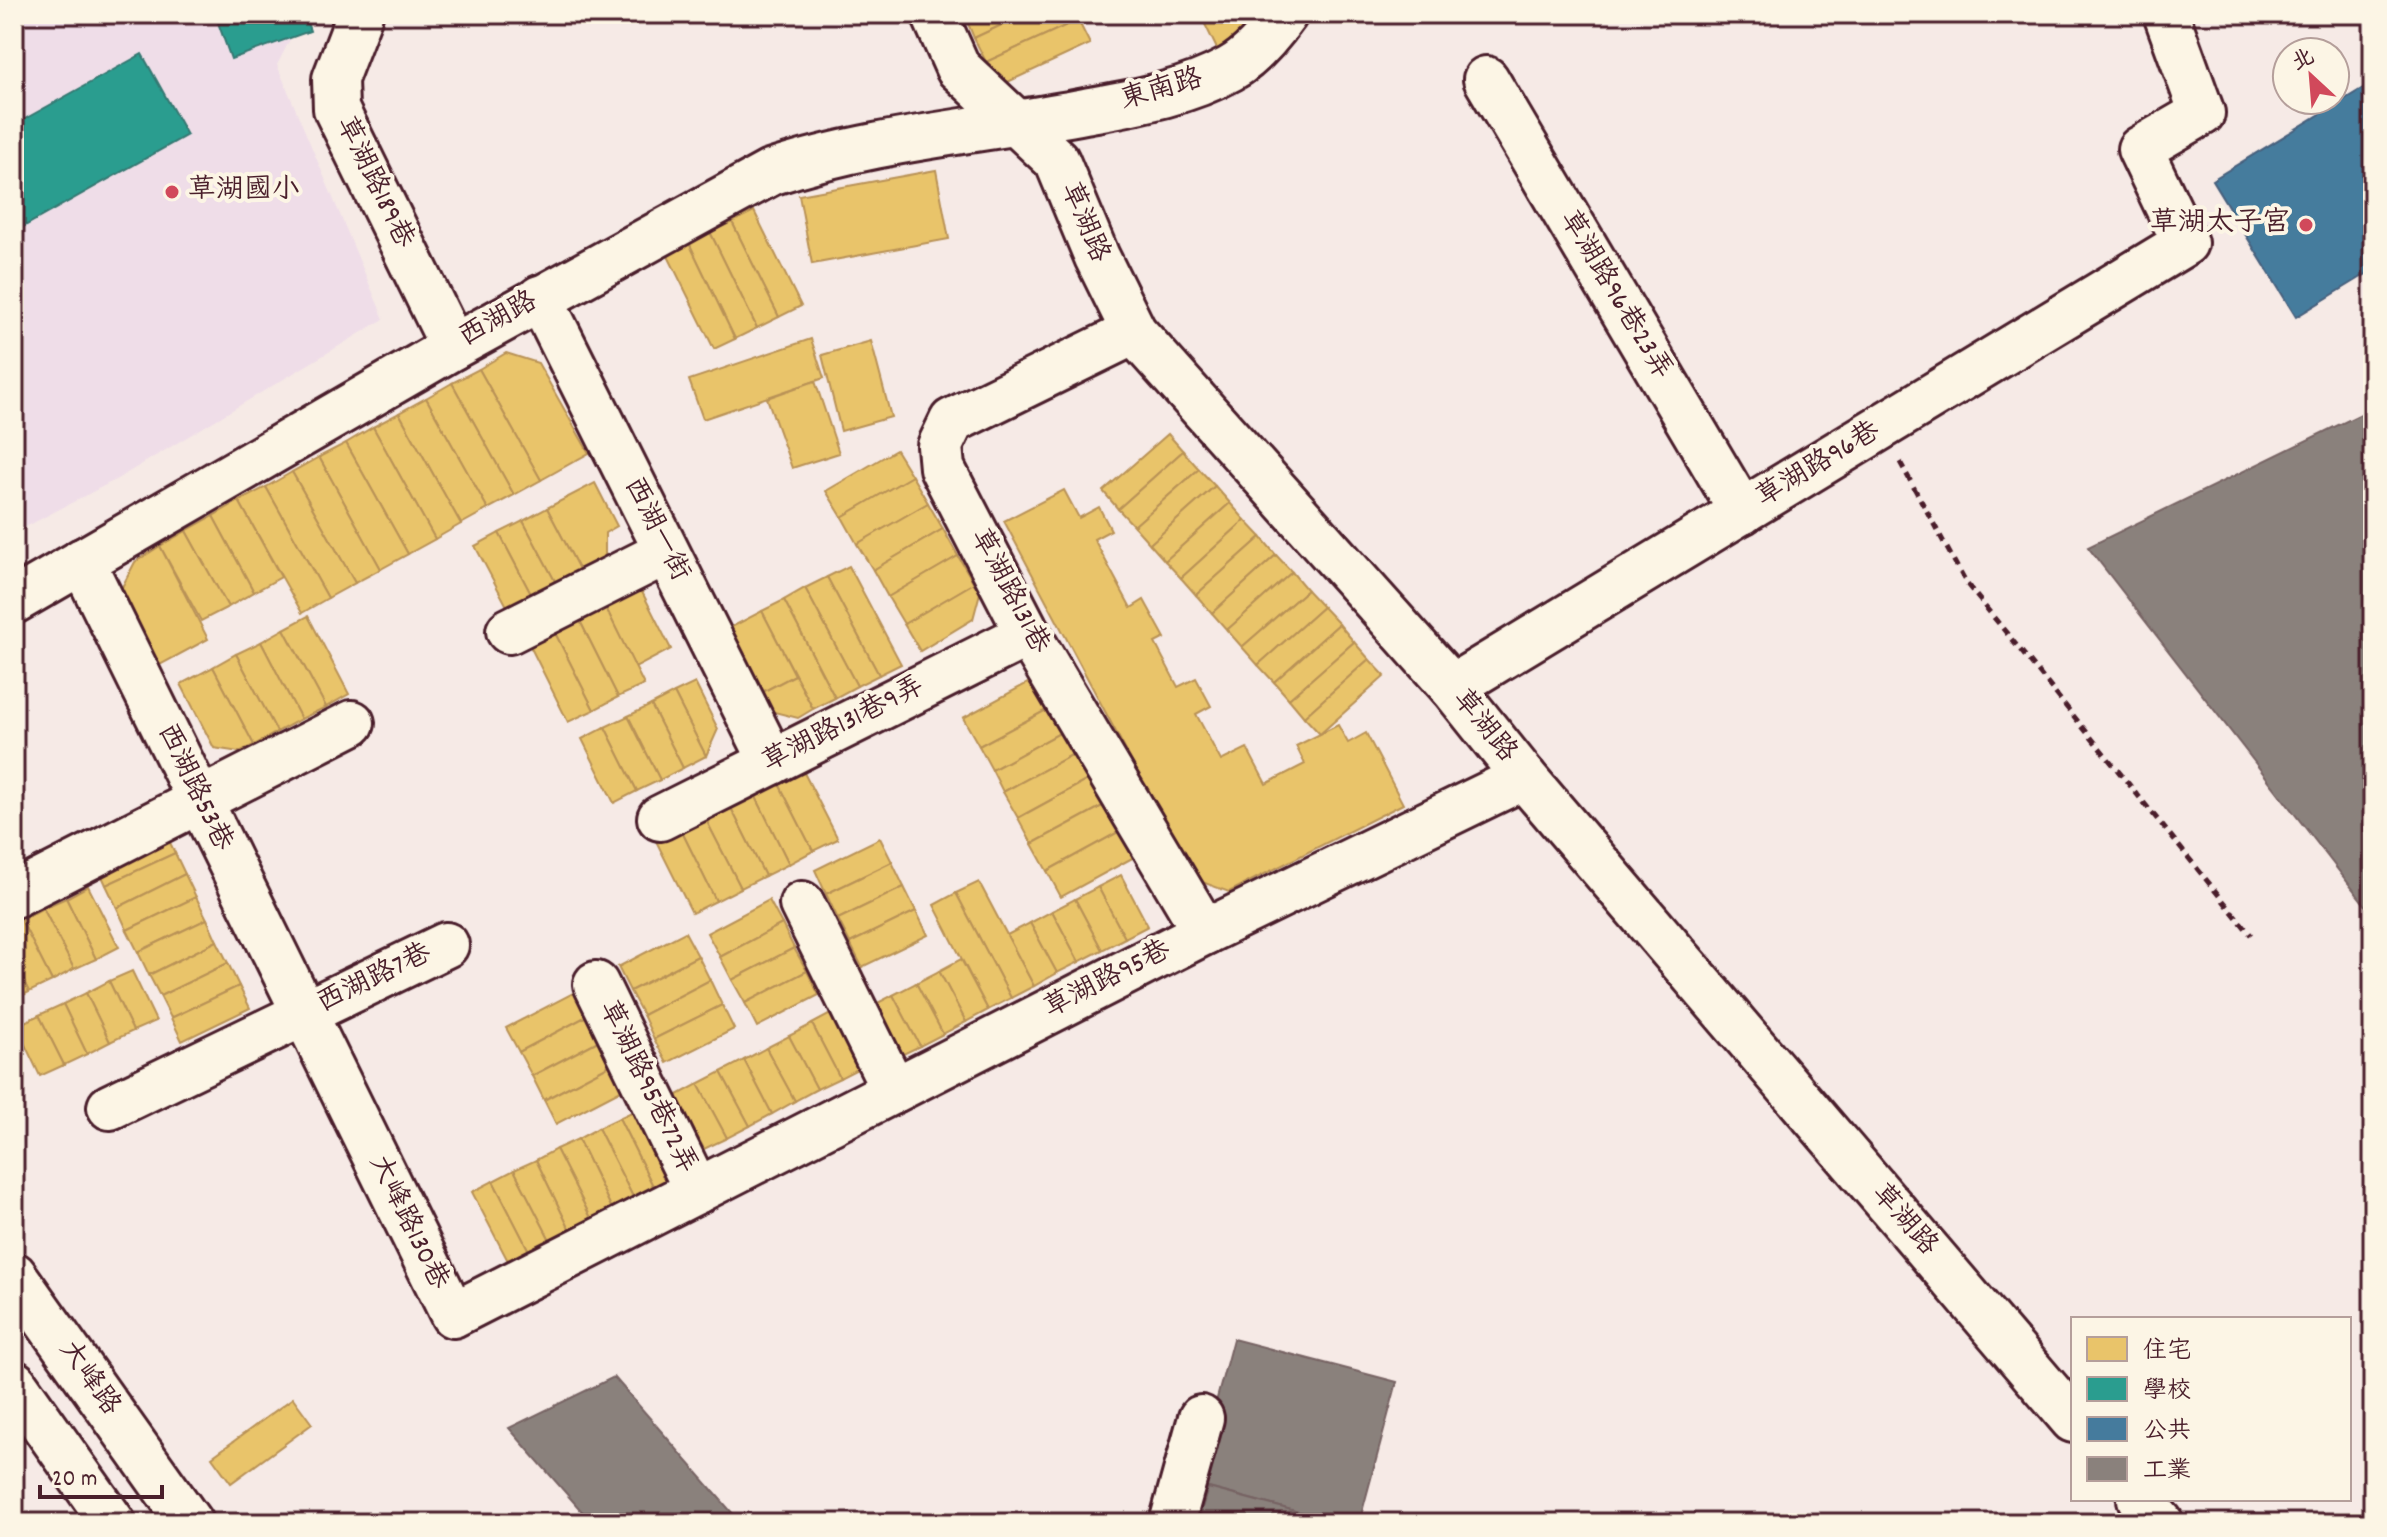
<svg xmlns="http://www.w3.org/2000/svg" width="2387" height="1537" font-family="Dekko,'LXGW WenKai TC',sans-serif">
  <rect width="100%" height="100%" fill="#f6eae6"/>
  <filter id="ink" filterUnits="userSpaceOnUse"><feTurbulence type="fractalNoise" baseFrequency=".0125" numOctaves="2"/><feDisplacementMap in="SourceGraphic" scale="16" xChannelSelector="R" yChannelSelector="G"/><feConvolveMatrix kernelMatrix="1 2 1 2 8 2 1 2 1" color-interpolation-filters="sRGB"/></filter>
  <g filter="url(#ink)">
    <path fill="#efdde8" d="M14,14H303L277,65L384,319L117,479L14,533Z"/>
    <g fill="#e9c46a" stroke="#b99257" stroke-width="2">
      <path d="M964,14H1025L974,38Z"/>
      <path d="M1025,14H1076L1078,20L986,62L974,38Z"/>
      <path d="M1200,14H1258L1219,53Z"/>
      <path d="M1078,20L1090,44L997,87L986,62Z"/>
      <path d="M936,170L949,239L812,264L799,195Z"/>
      <path d="M754,211L801,306L779,317L732,222Z"/>
      <path d="M732,222L779,317L757,328L710,232Z"/>
      <path d="M710,232L757,328L735,339L689,243Z"/>
      <path d="M689,243L735,339L714,349L667,254Z"/>
      <path d="M811,339L824,378L703,419L689,380Z"/>
      <path d="M871,341L891,417L841,431L822,355Z"/>
      <path d="M506,353L538,363L589,453L541,480L479,369Z"/>
      <path d="M479,369L541,480L514,495L452,383Z"/>
      <path d="M815,381L839,453L792,468L767,398Z"/>
      <path d="M452,383L514,495L488,509L426,398Z"/>
      <path d="M426,398L488,509L461,524L399,413Z"/>
      <path d="M399,413L461,524L435,539L373,427Z"/>
      <path d="M373,427L435,539L408,554L346,443Z"/>
      <path d="M1168,434L1183,451L1118,509L1103,491Z"/>
      <path d="M346,443L408,554L381,569L319,457Z"/>
      <path d="M896,450L912,476L842,517L826,491Z"/>
      <path d="M1183,451L1199,469L1134,526L1118,509Z"/>
      <path d="M319,457L381,569L355,583L292,472Z"/>
      <path d="M1199,469L1215,486L1150,544L1134,526Z"/>
      <path d="M292,472L355,583L328,598L266,487Z"/>
      <path d="M912,476L928,503L857,544L842,517Z"/>
      <path d="M595,483L617,526L605,533V560L581,573L547,508Z"/>
      <path d="M1215,486L1230,503L1165,561L1150,544Z"/>
      <path d="M266,487L328,598L302,613L239,501Z"/>
      <path d="M1064,490L1079,518L1099,507L1111,530L1094,539L1131,608L1144,600L1165,638L1155,643L1178,687L1196,678L1211,706L1196,714L1221,761L1247,748L1266,784L1305,764L1296,746L1338,725L1348,743L1366,733L1403,804L1229,892L1194,879L1004,521Z"/>
      <path d="M239,501L281,577L254,592L213,516Z"/>
      <path d="M928,503L943,529L873,570L857,544Z"/>
      <path d="M1230,503L1245,520L1181,578L1165,561Z"/>
      <path d="M547,508L581,573L557,585L523,521Z"/>
      <path d="M213,516L254,592L228,607L186,531Z"/>
      <path d="M1245,520L1261,537L1196,595L1181,578Z"/>
      <path d="M523,521L557,585L533,598L499,533Z"/>
      <path d="M943,529L958,556L888,597L873,570Z"/>
      <path d="M186,531L228,607L201,621L160,546Z"/>
      <path d="M499,533L533,598L509,610L475,546Z"/>
      <path d="M1261,537L1276,555L1212,613L1196,595Z"/>
      <path d="M160,546L208,639L158,666L120,591L135,562Z"/>
      <path d="M1276,555L1292,572L1227,630L1212,613Z"/>
      <path d="M958,556L974,583L904,624L888,597Z"/>
      <path d="M849,566L901,664L879,675L827,577Z"/>
      <path d="M1292,572L1307,590L1242,647L1227,630Z"/>
      <path d="M827,577L879,675L857,686L805,588Z"/>
      <path d="M974,583L980,593L973,619L920,651L904,624Z"/>
      <path d="M640,588L671,649L635,668L605,606Z"/>
      <path d="M805,588L857,686L835,698L784,600Z"/>
      <path d="M1307,590L1323,607L1258,665L1242,647Z"/>
      <path d="M784,600L835,698L813,709L762,611Z"/>
      <path d="M605,606L644,685L618,697L579,619Z"/>
      <path d="M1323,607L1339,624L1274,682L1258,665Z"/>
      <path d="M762,611L795,675L755,696L722,632Z"/>
      <path d="M308,616L349,694L326,707L284,629Z"/>
      <path d="M579,619L618,697L594,710L554,631Z"/>
      <path d="M1339,624L1354,642L1289,699L1274,682Z"/>
      <path d="M284,629L326,707L301,719L261,642Z"/>
      <path d="M554,631L594,710L568,722L529,644Z"/>
      <path d="M261,642L301,719L277,732L236,654Z"/>
      <path d="M1354,642L1369,659L1304,717L1289,699Z"/>
      <path d="M236,654L277,732L254,745L213,667Z"/>
      <path d="M1369,659L1385,676L1320,734L1304,717Z"/>
      <path d="M213,667L254,745L239,752L214,748L181,684Z"/>
      <path d="M795,675L813,709L798,718L762,709L755,696Z"/>
      <path d="M1037,678L1052,707L979,746L963,718Z"/>
      <path d="M695,683L718,729L706,756L674,693Z"/>
      <path d="M674,693L706,756L683,768L651,705Z"/>
      <path d="M651,705L683,768L660,780L628,716Z"/>
      <path d="M1052,707L1067,729L992,770L979,746Z"/>
      <path d="M628,716L660,780L637,791L605,727Z"/>
      <path d="M605,727L637,791L614,803L582,739Z"/>
      <path d="M1067,729L1079,751L1003,792L992,770Z"/>
      <path d="M1079,751L1093,777L1018,818L1003,792Z"/>
      <path d="M801,767L838,839L813,851L777,780Z"/>
      <path d="M1093,777L1108,803L1032,844L1018,818Z"/>
      <path d="M777,780L813,851L789,864L753,791Z"/>
      <path d="M753,791L789,864L765,876L729,804Z"/>
      <path d="M1108,803L1122,830L1047,871L1032,844Z"/>
      <path d="M729,804L765,876L741,888L704,816Z"/>
      <path d="M704,816L741,888L716,901L680,828Z"/>
      <path d="M680,828L716,901L692,913L656,841Z"/>
      <path d="M164,830L175,853L106,885L96,863Z"/>
      <path d="M1122,830L1136,856L1061,897L1047,871Z"/>
      <path d="M880,838L892,862L826,894L815,870Z"/>
      <path d="M175,853L185,874L117,908L106,885Z"/>
      <path d="M892,862L904,887L838,919L826,894Z"/>
      <path d="M185,874L196,897L127,930L117,908Z"/>
      <path d="M1121,875L1148,926L1125,938L1098,887Z"/>
      <path d="M979,882L1034,986L1011,998L956,893Z"/>
      <path d="M88,886L119,947L96,959L66,898Z"/>
      <path d="M904,887L916,911L850,943L838,919Z"/>
      <path d="M1098,887L1125,938L1102,950L1075,899Z"/>
      <path d="M956,893L1011,998L988,1010L934,905Z"/>
      <path d="M196,897L207,919L138,952L127,930Z"/>
      <path d="M66,898L96,959L74,969L43,908Z"/>
      <path d="M1075,899L1102,950L1079,962L1052,911Z"/>
      <path d="M769,900L782,924L720,957L707,933Z"/>
      <path d="M43,908L74,969L52,981L21,920Z"/>
      <path d="M916,911L928,935L862,967L850,943Z"/>
      <path d="M1052,911L1079,962L1057,973L1030,923Z"/>
      <path d="M207,919L217,941L149,975L138,952Z"/>
      <path d="M21,920L52,981L29,992L14,961V923Z"/>
      <path d="M1030,923L1057,973L1034,986L1007,935Z"/>
      <path d="M782,924L794,948L732,980L720,957Z"/>
      <path d="M685,932L698,956L630,991L618,967Z"/>
      <path d="M217,941L228,963L160,996L149,975Z"/>
      <path d="M794,948L807,971L745,1003L732,980Z"/>
      <path d="M698,956L710,980L643,1015L630,991Z"/>
      <path d="M961,959L988,1010L966,1022L939,971Z"/>
      <path d="M14,961L29,992L14,1000Z"/>
      <path d="M228,963L239,986L171,1018L160,996Z"/>
      <path d="M132,971L156,1021L133,1031L109,981Z"/>
      <path d="M807,971L819,995L757,1027L745,1003Z"/>
      <path d="M939,971L966,1022L943,1034L916,983Z"/>
      <path d="M710,980L722,1005L654,1039L643,1015Z"/>
      <path d="M109,981L133,1031L110,1042L86,993Z"/>
      <path d="M916,983L943,1034L920,1046L893,995Z"/>
      <path d="M239,986L250,1008L182,1041L171,1018Z"/>
      <path d="M575,992L587,1016L519,1052L506,1028Z"/>
      <path d="M86,993L110,1042L87,1054L63,1004Z"/>
      <path d="M893,995L920,1046L897,1057L870,1007Z"/>
      <path d="M63,1004L87,1054L64,1065L39,1015Z"/>
      <path d="M722,1005L734,1029L667,1063L654,1039Z"/>
      <path d="M836,1011L865,1065L840,1078L812,1024Z"/>
      <path d="M39,1015L64,1065L40,1076L16,1026Z"/>
      <path d="M587,1016L600,1040L532,1076L519,1052Z"/>
      <path d="M812,1024L840,1078L817,1089L789,1036Z"/>
      <path d="M789,1036L817,1089L795,1101L766,1048Z"/>
      <path d="M600,1040L612,1064L544,1100L532,1076Z"/>
      <path d="M766,1048L795,1101L772,1114L744,1060Z"/>
      <path d="M744,1060L772,1114L750,1126L721,1072Z"/>
      <path d="M612,1064L625,1088L556,1124L544,1100Z"/>
      <path d="M721,1072L750,1126L727,1138L698,1084Z"/>
      <path d="M698,1084L727,1138L704,1149L676,1096Z"/>
      <path d="M640,1108L675,1178L654,1188L619,1118Z"/>
      <path d="M619,1118L654,1188L634,1199L598,1128Z"/>
      <path d="M598,1128L634,1199L612,1209L578,1139Z"/>
      <path d="M578,1139L612,1209L592,1220L556,1149Z"/>
      <path d="M556,1149L592,1220L570,1230L536,1160Z"/>
      <path d="M536,1160L570,1230L550,1240L514,1170Z"/>
      <path d="M514,1170L550,1240L529,1251L493,1181Z"/>
      <path d="M493,1181L529,1251L508,1261L472,1192Z"/>
      <path d="M293,1398L312,1424L231,1483L212,1457Z"/>
    </g>
    <g fill="#2a9d8f" stroke="#347771" stroke-width="2">
      <path d="M215,14H304L310,31L231,59Z"/>
      <path d="M142,54L187,135L14,232V125Z"/>
    </g>
    <path fill="#457b9d" stroke="#465f7b" stroke-width="2" d="M2373,82V270L2296,317L2212,180Z"/>
    <g fill="#8a817c" stroke="#776464" stroke-width="2">
      <path d="M2373,408V915L2088,547Z"/>
      <path d="M1233,1339L1397,1382L1359,1523H1340L1194,1484Z"/>
      <path d="M614,1377L741,1523H592L509,1428Z"/>
      <path d="M1208,1488L1340,1523H1229L1200,1515Z"/>
      <path d="M1194,1514L1229,1523H1192Z"/>
    </g>
    <g fill="none" stroke-linecap="round" stroke-linejoin="round">
      <defs>
        <g id="minor">
          <path d="M360,14L335,79L336,109L453,347"/>
          <path d="M934,14L958,68L1057,161L1097,257L1134,332L1452,687L1524,777L2073,1420"/>
          <path d="M1486,79L1742,512"/>
          <path d="M540,298L772,762"/>
          <path d="M1134,332L952,421L940,446L942,468L1028,634L1205,932"/>
          <path d="M82,561L453,1315L1205,932L1524,777"/>
          <path d="M14,601L453,347L770,173C871,139 980,131 1085,111C1134,102 1185,94 1230,69C1252,57 1270,35 1285,14"/>
          <path d="M509,631L666,552"/>
          <path d="M1452,687L2185,243L2140,149L2202,113L2166,14"/>
          <path d="M660,818L1028,634"/>
          <path d="M14,895L352,723"/>
          <path d="M802,904L894,1090"/>
          <path d="M596,984L697,1191"/>
          <path d="M110,1107L446,945"/>
          <path d="M14,1275L190,1523"/>
          <path d="M14,1383L113,1523"/>
          <path d="M2140,1499L2161,1523"/>
          <path d="M1172,1523L1201,1418"/>
        </g>
      </defs>
      <use href="#minor" stroke="#4a1f2b" stroke-width="50"/>
      <path stroke="#4a1f2b" stroke-width="5" stroke-dasharray="8 6" stroke-linecap="butt" d="M1900,462L1966,583L2251,935"/>
      <use href="#minor" stroke="#fcf5e5" stroke-width="44"/>
    </g>
  </g>
  <g fill="#d1495b" stroke="#fcf5e5" stroke-width="3">
    <circle cx="172" cy="192" r="8"/>
    <circle cx="2306" cy="225" r="8"/>
  </g>
  <g text-anchor="middle" dominant-baseline="central" stroke-width="8" stroke-linejoin="round" paint-order="stroke">
    <g font-size="28" fill="#4a1f2b" stroke="#fcf5e5">
      <text transform="translate(1162 91) rotate(-16)">東南路</text>
      <text transform="translate(373 183) rotate(64)">草湖路189巷</text>
      <text transform="translate(1083 223) rotate(67)">草湖路</text>
      <text transform="translate(1614 296) rotate(59)">草湖路96巷23弄</text>
      <text transform="translate(499 321) rotate(-29)">西湖路</text>
      <text transform="translate(1819 466) rotate(-31)">草湖路96巷</text>
      <text transform="translate(655 530) rotate(63)">西湖一街</text>
      <text transform="translate(1008 592) rotate(62)">草湖路131巷</text>
      <text transform="translate(844 726) rotate(-27)">草湖路131巷9弄</text>
      <text transform="translate(1483 727) rotate(51)">草湖路</text>
      <text transform="translate(193 788) rotate(64)">西湖路53巷</text>
      <text transform="translate(375 980) rotate(-26)">西湖路7巷</text>
      <text transform="translate(1108 981) rotate(-27)">草湖路95巷</text>
      <text transform="translate(646 1088) rotate(64)">草湖路95巷72弄</text>
      <text transform="translate(1903 1221) rotate(49)">草湖路</text>
      <text transform="translate(407 1223) rotate(64)">大峰路130巷</text>
      <text transform="translate(88 1379) rotate(55)">大峰路</text>
    </g>
    <g font-size="28" fill="#4a1f2b" stroke="#fcf5e5" text-anchor="start">
      <text x="188" y="192">草湖國小</text>
      <text x="2290" y="225" text-anchor="end">草湖太子宮</text>
    </g>
  </g>
  <rect width="2387" height="1537" fill="none" stroke="#fcf5e5" stroke-width="48"/>
  <rect x="24" y="24" width="2339" height="1489" fill="none" stroke="#4a1f2b" stroke-width="3" filter="url(#ink)"/>
  <rect x="2071" y="1317" width="280" height="184" fill="#fcf5e5" stroke="#b59f9b" stroke-width="2"/>
  <rect x="2087" y="1337" width="40" height="24" fill="#e9c46a" stroke="#b59f9b" stroke-width="2"/>
  <text x="2143" y="1357" font-size="24" fill="#4a1f2b">住宅</text>
  <rect x="2087" y="1377" width="40" height="24" fill="#2a9d8f" stroke="#b59f9b" stroke-width="2"/>
  <text x="2143" y="1397" font-size="24" fill="#4a1f2b">學校</text>
  <rect x="2087" y="1417" width="40" height="24" fill="#457b9d" stroke="#b59f9b" stroke-width="2"/>
  <text x="2143" y="1437" font-size="24" fill="#4a1f2b">公共</text>
  <rect x="2087" y="1457" width="40" height="24" fill="#8a817c" stroke="#b59f9b" stroke-width="2"/>
  <text x="2143" y="1477" font-size="24" fill="#4a1f2b">工業</text>
  <g transform="translate(2311 76) rotate(334)"><circle r="38" fill="#fcf5e5" stroke="#b59f9b" stroke-width="2"/>
  <path d="M0-6L14 30L0 20L-14 30Z" fill="#d1495b"/>
  <text y="-12" font-size="22" font-weight="bold" text-anchor="middle" fill="#4a1f2b">北</text>
  </g>
  <path d="M40 1485v12h122v-12" fill="none" stroke="#4a1f2b" stroke-width="4"/>
  <text x="52" y="1485" font-size="24" fill="#4a1f2b" stroke="#fcf5e5" stroke-width="6" paint-order="stroke">20 m</text>
</svg>
